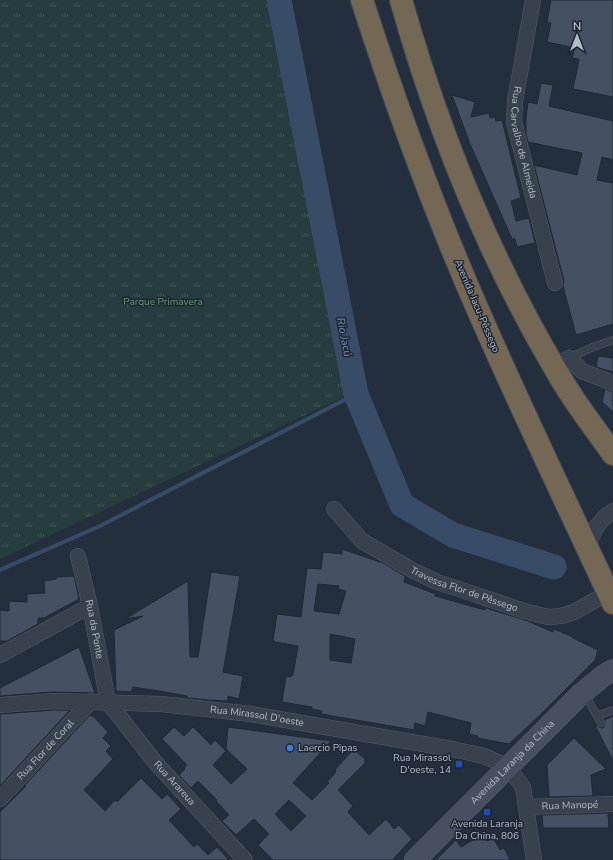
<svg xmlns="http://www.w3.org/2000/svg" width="613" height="860" font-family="'Nunito Sans',sans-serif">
  <defs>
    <pattern id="park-tufts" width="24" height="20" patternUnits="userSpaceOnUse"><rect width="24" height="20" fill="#263c3f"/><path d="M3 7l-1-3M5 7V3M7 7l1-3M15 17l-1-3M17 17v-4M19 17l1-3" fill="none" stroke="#435659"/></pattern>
  </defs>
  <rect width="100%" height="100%" fill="#242f3e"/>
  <path fill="url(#park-tufts)" d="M0,0H266L348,395L0,559Z"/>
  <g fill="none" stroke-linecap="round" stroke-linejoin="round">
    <path stroke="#394c67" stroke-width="4" d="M0,570L100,526L356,394"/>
    <path stroke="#394c67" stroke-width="25" d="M279,0L356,394L402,505L453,535L554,567"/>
  </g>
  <g fill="#455162" stroke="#1f2835" fill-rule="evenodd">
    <path d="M551,0H613V97L573,89L579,59L572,58L575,48L547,42L551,23L547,22Z"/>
    <path d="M541,83L553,85L549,106L613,121V160L602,157L597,180L613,183V324L576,335L563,286L564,281L534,165L577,175L582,153L528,142L526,134V118L528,102L537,104Z"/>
    <path d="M452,95L475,102L471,117L489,113L490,118L495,117L496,121L502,120L521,198L511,201L516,221L529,218L535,243L517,247L515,239H512L470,144Z"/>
    <path d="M598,356L613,358V372L596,367Z"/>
    <path d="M605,389L613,392V412L602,402Z"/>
    <path d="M342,549L383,563L405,576L404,582L436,594L435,596L485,610L486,608L528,621L553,632L554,629L573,637V638L598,650L595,660L539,716L509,744L477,738L478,736L469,734L471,723L428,712L425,726L415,723L414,730L321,714L322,711L312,709V707L282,702L286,676L291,677V675H293L298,646L275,642L273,640L277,614L301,617L307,568L321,569L323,552L342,554ZM318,584L339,586L338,589L346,591L339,614L314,611ZM330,634L355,639L351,663L330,660Z"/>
    <path d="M211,572L240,576L223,672L243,676L239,699L228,696V701L208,700L187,698V696L165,692L133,687L131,692L116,691L114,630L143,616L125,619L188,581L190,657H198Z"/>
    <path d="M74,576L79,599L44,618H38V624L7,641H0V610L9,611V601L27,602V594L45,593L44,581L56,579V577Z"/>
    <path d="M79,647L95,693L53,692L0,696V688Z"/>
    <path d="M54,710H70L0,786V714Z"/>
    <path d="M90,715L94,717L108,732L103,738L111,746L106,751L113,759L84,790L105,811L115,800L117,802L141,778L162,799L167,794L181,809L169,820L194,847L197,844L208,855L217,847L229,860H0V812L26,786H24Z"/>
    <path d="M613,716V761L595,725H596L601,728H603L605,725V720Z"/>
    <path d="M174,727L184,736L193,727L211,745L215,740L226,751L213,765L231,784L247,769L226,749L228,727L331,741L293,783L312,800L329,783L327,782L336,772L335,770L339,765L352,751L354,753L356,751L365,759V763L338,790L353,806L348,812L369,835L386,819L394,829L399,825L412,839L392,860H273L258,845L269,834L254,819L236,835L222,821L229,815L216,801L217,800L198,781L191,788L179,775L185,769L184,768L187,765L162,739ZM289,800L306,816L291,831L275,814Z"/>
    <path d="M574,738L606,769L591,775L593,796L549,797L547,765Z"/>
    <path d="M608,813L609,828H543L542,815Z"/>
    <path d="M483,834L487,841L493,838L500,850L504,848L510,860H436L456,840L461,847Z"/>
  </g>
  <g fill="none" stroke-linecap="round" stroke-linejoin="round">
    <defs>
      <g id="lane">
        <path d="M569,358L593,347L613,340"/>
        <path d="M584,693L601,723"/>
        <path d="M597,716L613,710"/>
      </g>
      <g id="street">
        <path id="s1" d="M533,0L515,101L514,122L555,283"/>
        <path d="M554,367L569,358L582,371L613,383"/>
        <path id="s2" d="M334,509L362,541L414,571L437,582L459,589L524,611L548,617L561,616L574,612L608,593"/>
        <path d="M587,548C593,532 598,520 613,511"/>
        <path id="s3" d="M78,556L90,606L108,702L155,762L245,860"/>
        <path d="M0,655L90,606"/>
        <path id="s4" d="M0,705L54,701L161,704L251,714L452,749L484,756L508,767L523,787L534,860"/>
        <path id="s5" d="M0,799L91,701"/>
        <path id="s6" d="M527,807L613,804"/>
      </g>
      <g id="secondary">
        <path id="s7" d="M415,860L580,695L603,676L613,670"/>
      </g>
      <g id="highway">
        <path d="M362,0C396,106 436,215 481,317C523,413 569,508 613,603"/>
        <path d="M401,0C437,128 489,257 557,372C573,401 594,427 613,454"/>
      </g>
    </defs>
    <use href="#lane" stroke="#565f6c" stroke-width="8"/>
    <use href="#street" stroke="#565f6c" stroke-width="16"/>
    <use href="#secondary" stroke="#565f6c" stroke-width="22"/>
    <use href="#highway" stroke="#434c59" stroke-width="24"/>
    <use href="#lane" stroke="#38414e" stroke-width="7"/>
    <use href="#street" stroke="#38414e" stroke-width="15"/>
    <use href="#secondary" stroke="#465061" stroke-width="21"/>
    <use href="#highway" stroke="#746855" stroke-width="22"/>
  </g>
  <circle fill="#3f7fe0" stroke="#1d2633" stroke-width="1.5" cx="290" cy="748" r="4"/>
  <g fill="#1a4fb4" stroke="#1d2633" stroke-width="1.5">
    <rect x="455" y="760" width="8" height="8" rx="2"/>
    <rect x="483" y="808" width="8" height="8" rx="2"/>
  </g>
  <g text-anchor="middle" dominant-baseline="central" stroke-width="3" stroke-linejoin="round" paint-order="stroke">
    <g font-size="10" fill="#b4bcc9" stroke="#1d2633">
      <text stroke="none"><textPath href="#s1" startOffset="145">Rua Carvalho de Almeida</textPath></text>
      <text transform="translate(477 306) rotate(67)">Avenida Jacu-Pêssego</text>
      <text stroke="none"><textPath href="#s2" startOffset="156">Travessa Flor de Pêssego</textPath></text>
      <text stroke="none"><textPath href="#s3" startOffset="75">Rua da Ponte</textPath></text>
      <text stroke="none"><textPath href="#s4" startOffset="258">Rua Mirassol D'oeste</textPath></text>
      <text stroke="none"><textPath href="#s5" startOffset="67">Rua Flor de Coral</textPath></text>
      <text stroke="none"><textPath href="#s7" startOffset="138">Avenida Laranja da China</textPath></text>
      <text stroke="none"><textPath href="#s3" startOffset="254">Rua Arareua</textPath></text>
      <text stroke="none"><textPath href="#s6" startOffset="43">Rua Manopé</textPath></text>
    </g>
    <g font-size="10" fill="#6b9a76" stroke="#1d2633">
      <text x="163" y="302">Parque Primavera</text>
    </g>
    <g font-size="10" fill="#b4bcc9" stroke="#1d2633" text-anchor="start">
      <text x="298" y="748">Laercio Pipas</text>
      <text x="451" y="758" text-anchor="end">Rua Mirassol<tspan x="451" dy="12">D'oeste, 14</tspan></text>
      <text x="487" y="824" text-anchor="middle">Avenida Laranja<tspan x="487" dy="12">Da China, 806</tspan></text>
    </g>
    <g font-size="11" font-style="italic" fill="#7c92b1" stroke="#1d2633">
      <text transform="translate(344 337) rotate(79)">Rio Jacú</text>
    </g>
  </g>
  <g transform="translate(577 36)" stroke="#1d2633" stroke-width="3" paint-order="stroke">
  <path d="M0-3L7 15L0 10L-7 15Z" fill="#b4bcc9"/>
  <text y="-6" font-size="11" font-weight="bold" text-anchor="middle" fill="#b4bcc9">N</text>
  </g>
</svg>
